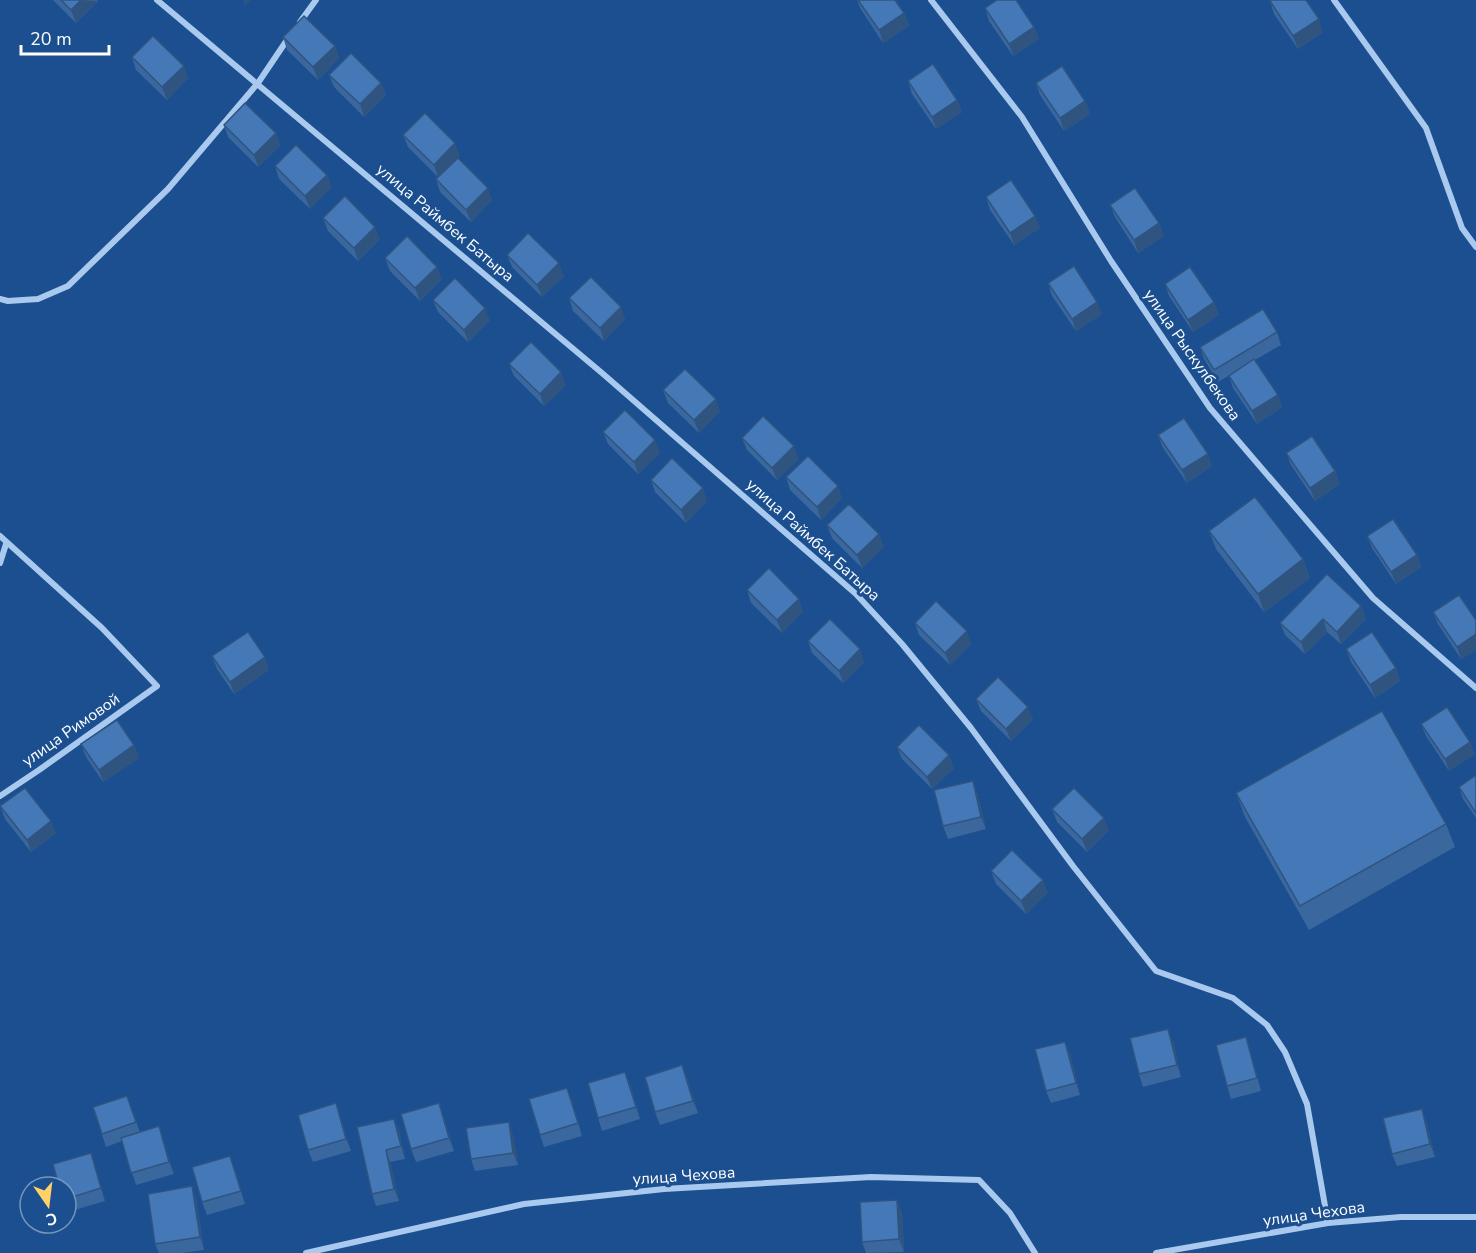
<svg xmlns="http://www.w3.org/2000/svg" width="1476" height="1253" font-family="'Nunito Sans',sans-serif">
  <rect width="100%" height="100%" fill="#1b4f8f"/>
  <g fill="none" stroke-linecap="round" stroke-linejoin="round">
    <g stroke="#a9c9ee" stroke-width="6">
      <path d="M157,0L602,373L856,594L902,644L971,728L1073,866L1156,971L1233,998L1267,1025L1285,1052L1307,1104L1328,1223"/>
      <path d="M931,0L1022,117L1111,261L1210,408L1373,598L1476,688"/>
      <path d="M1334,0L1426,128L1462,228L1476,247"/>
      <path d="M300,22L316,0"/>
      <path d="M0,299L8,301L38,299L68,286L168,189L258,83L289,37"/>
      <path d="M0,536L102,628L157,686L39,770L0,796"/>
      <path d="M0,563L6,544"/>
      <path d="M306,1253L524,1204L664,1189L871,1177L979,1180L1010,1213L1035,1253"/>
      <path d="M1156,1253L1328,1223L1401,1217H1476"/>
    </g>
  </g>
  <g fill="#3a679d">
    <path d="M53,0H97L98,1L76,23Z"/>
    <path d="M857,0H895L904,13L909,26L883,43L860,8Z"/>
    <path d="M1270,1L1323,32L1298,49L1274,14Z"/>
    <path d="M985,8L1034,27L1039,39L1013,56L989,21Z"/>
    <path d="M283,37L335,46L339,58L318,80L287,50Z"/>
    <path d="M132,57L188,78L167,100L136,70Z"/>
    <path d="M329,75L381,83L386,95L364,117L334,87Z"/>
    <path d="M908,81L957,100L962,112L936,129L912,94Z"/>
    <path d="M1036,83L1085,101L1090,114L1064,131L1040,95Z"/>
    <path d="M224,125L276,133L280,146L258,167L228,137Z"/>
    <path d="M403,135L460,156L458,158L492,200L471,222L440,192L436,179L438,177L408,147Z"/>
    <path d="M275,166L327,175L331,187L310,209L279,179Z"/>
    <path d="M986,197L1035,216L1040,228L1014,245L990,210Z"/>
    <path d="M1110,205L1159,223L1164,236L1138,253L1115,217Z"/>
    <path d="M323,218L380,239L358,261L328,231Z"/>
    <path d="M507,255L564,276L542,297L512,267Z"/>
    <path d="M385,258L442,279L420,301L390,271Z"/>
    <path d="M1048,283L1102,314L1076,331L1052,296Z"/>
    <path d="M1165,284L1214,302L1219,315L1193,332L1169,296Z"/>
    <path d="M569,298L625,319L604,341L573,311Z"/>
    <path d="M433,300L490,320L468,342L438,312Z"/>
    <path d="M1277,332L1281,345L1255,360L1278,395L1282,407L1257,424L1233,388L1229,376L1230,375L1218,382L1204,359L1200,347Z"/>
    <path d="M509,364L566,385L544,406L514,376Z"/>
    <path d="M663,390L720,411L699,433L668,403Z"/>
    <path d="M603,432L660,453L638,474L608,444Z"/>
    <path d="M1158,435L1212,466L1187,483L1163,448Z"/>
    <path d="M742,438L799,459L777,480L747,450Z"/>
    <path d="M1286,453L1335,471L1340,484L1315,501L1291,465Z"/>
    <path d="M786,477L842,498L821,520L790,490Z"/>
    <path d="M651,480L707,501L686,523L655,492Z"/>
    <path d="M827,525L884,546L862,568L832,538Z"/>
    <path d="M1209,531L1303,559L1310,578L1264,612L1216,549Z"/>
    <path d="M1367,536L1417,555L1421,567L1396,584L1372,548Z"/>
    <path d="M747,590L803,611L782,633L751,603Z"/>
    <path d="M1361,606L1366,619L1341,644L1327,632L1305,654L1285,635L1280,623Z"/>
    <path d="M1433,612L1476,620V650L1461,659L1438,624Z"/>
    <path d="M915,623L971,644L950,665L919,635Z"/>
    <path d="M808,641L864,662L843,683L812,653Z"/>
    <path d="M1346,649L1396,668L1400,681L1375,698L1351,662Z"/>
    <path d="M212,656L269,670L234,694L217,669Z"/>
    <path d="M976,699L1033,719L1011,741L981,711Z"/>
    <path d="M1421,724L1470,742L1475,754L1449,771L1426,736Z"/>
    <path d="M81,744L134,745L139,758L103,782L86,757Z"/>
    <path d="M897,747L954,768L932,789L902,759Z"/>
    <path d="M1476,775V818L1463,799L1459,787Z"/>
    <path d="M977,793L986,829L948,839L943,826Z"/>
    <path d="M1236,793L1446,824L1455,847L1309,930L1245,817Z"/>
    <path d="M0,806L56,833L31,852L5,819Z"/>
    <path d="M1052,809L1109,830L1087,852L1057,822Z"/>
    <path d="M991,871L1048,892L1026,914L996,884Z"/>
    <path d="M1246,1037L1250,1050L1261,1091L1231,1099L1227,1086Z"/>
    <path d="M1173,1041L1181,1077L1143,1087L1139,1074Z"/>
    <path d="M1070,1054L1080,1095L1051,1103L1046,1091Z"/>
    <path d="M687,1078L698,1113L660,1125L655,1112Z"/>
    <path d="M630,1084L640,1119L602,1131L598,1118Z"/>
    <path d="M127,1096L140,1132L163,1139L174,1174L136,1185L122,1141L106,1147L93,1107Z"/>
    <path d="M572,1101L582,1136L544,1147L540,1135Z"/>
    <path d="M443,1115L454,1151L416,1162L411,1149Z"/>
    <path d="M340,1116L351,1151L313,1162L308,1150Z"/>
    <path d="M394,1119L399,1131L405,1159L390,1162L399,1201L376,1206L372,1194Z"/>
    <path d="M1426,1121L1435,1157L1397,1166L1392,1154Z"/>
    <path d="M513,1135L518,1165L475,1171L471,1159Z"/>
    <path d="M91,1153L105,1201L68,1212L66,1208V1187Z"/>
    <path d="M230,1156L245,1204L207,1215L202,1202Z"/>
    <path d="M192,1186L196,1199L204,1250L182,1253H159L155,1244Z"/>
    <path d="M902,1212L904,1252L866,1253L862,1242Z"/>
  </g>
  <g fill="#305480">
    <path d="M81,0L98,1L76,23L71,10Z"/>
    <path d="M243,0H251L245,5Z"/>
    <path d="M904,13L909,26L883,43L879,30Z"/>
    <path d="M1319,19L1323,32L1298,49L1293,36Z"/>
    <path d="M1034,27L1039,39L1013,56L1009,44Z"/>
    <path d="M335,46L339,58L318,80L313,67Z"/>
    <path d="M184,66L188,78L167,100L162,87Z"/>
    <path d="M381,83L386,95L364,117L360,104Z"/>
    <path d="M957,100L962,112L936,129L932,117Z"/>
    <path d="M1085,101L1090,114L1064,131L1060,118Z"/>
    <path d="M276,133L280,146L258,167L254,155Z"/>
    <path d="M455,143L460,156L438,177L434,165Z"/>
    <path d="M327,175L331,187L310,209L305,196Z"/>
    <path d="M488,188L492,200L471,222L466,210Z"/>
    <path d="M1035,216L1040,228L1014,245L1010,233Z"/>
    <path d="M1159,223L1164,236L1138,253L1134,240Z"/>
    <path d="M375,227L380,239L358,261L354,248Z"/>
    <path d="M559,263L564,276L542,297L537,285Z"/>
    <path d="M437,267L442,279L420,301L415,288Z"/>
    <path d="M1097,302L1102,314L1076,331L1072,319Z"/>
    <path d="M1214,302L1219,315L1193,332L1188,320Z"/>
    <path d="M621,307L625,319L604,341L600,328Z"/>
    <path d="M485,308L490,320L468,342L464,330Z"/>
    <path d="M561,372L566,385L544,406L540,394Z"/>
    <path d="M1278,395L1282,407L1257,424L1252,411Z"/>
    <path d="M716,399L720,411L699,433L694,420Z"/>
    <path d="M655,440L660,453L638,474L634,462Z"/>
    <path d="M794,446L799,459L777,480L772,468Z"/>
    <path d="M1208,454L1212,466L1187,483L1182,470Z"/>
    <path d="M1335,471L1340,484L1315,501L1310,488Z"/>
    <path d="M838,486L842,498L821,520L817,507Z"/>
    <path d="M703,488L707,501L686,523L681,510Z"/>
    <path d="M879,534L884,546L862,568L857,555Z"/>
    <path d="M1417,555L1421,567L1396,584L1391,572Z"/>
    <path d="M1303,559L1310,578L1264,612L1258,594Z"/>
    <path d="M799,599L803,611L782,633L777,620Z"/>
    <path d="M1361,606L1366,619L1341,644L1337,632Z"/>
    <path d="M1323,619L1327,632L1305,654L1301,642Z"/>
    <path d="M967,631L971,644L950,665L945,653Z"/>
    <path d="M1476,634V650L1461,659L1457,647Z"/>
    <path d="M860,649L864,662L843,683L839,671Z"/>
    <path d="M265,657L269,670L234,694L230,682Z"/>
    <path d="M1396,668L1400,681L1375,698L1370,685Z"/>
    <path d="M1028,707L1033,719L1011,741L1006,729Z"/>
    <path d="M1470,742L1475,754L1449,771L1445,759Z"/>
    <path d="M134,745L139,758L103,782L99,770Z"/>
    <path d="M949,755L954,768L932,789L927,777Z"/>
    <path d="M973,781L977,793L986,829L981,817Z"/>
    <path d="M1104,818L1109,830L1087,852L1082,839Z"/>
    <path d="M51,821L56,833L31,852L27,840Z"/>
    <path d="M1043,880L1048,892L1026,914L1021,901Z"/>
    <path d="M1168,1029L1173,1041L1181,1077L1177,1065Z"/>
    <path d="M1065,1042L1070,1054L1080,1095L1076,1083Z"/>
    <path d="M682,1065L687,1078L698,1113L693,1101Z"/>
    <path d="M625,1072L630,1084L640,1119L636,1107Z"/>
    <path d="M567,1088L572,1101L582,1136L578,1123Z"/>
    <path d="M336,1103L340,1116L351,1151L346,1139Z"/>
    <path d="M439,1103L443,1115L454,1151L449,1138Z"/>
    <path d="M1422,1109L1426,1121L1435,1157L1430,1144Z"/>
    <path d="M394,1119L399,1131L405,1159L401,1146Z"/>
    <path d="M509,1122L513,1135L518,1165L513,1153Z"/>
    <path d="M159,1126L163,1139L174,1174L169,1162Z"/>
    <path d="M386,1150L390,1162L399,1201L394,1189Z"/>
    <path d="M91,1153L95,1165L105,1201L101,1188Z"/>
    <path d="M192,1186L196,1199L204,1250L200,1237Z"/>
    <path d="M897,1200L902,1212L904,1252L899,1239Z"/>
  </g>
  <g fill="#4478b7" stroke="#305480" stroke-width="1.5">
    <path d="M61,0H81L71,10Z"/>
    <path d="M858,0H895L904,13L879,30Z"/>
    <path d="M997,0H1016L1034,27L1009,44L985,8Z"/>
    <path d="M1271,0H1306L1319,19L1293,36L1270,1Z"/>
    <path d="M304,16L335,46L313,67L283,37Z"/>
    <path d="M153,36L184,66L162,87L132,57Z"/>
    <path d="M351,53L381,83L360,104L329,75Z"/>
    <path d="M933,64L957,100L932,117L908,81Z"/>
    <path d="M1062,66L1085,101L1060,118L1036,83Z"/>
    <path d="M245,103L276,133L254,155L224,125Z"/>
    <path d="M425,113L455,143L434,165L403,135Z"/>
    <path d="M296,145L327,175L305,196L275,166Z"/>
    <path d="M458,158L488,188L466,210L436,179Z"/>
    <path d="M1011,180L1035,216L1010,233L986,197Z"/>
    <path d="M1135,188L1159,223L1134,240L1110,205Z"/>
    <path d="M345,196L375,227L354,248L323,218Z"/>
    <path d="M528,233L559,263L537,285L507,255Z"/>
    <path d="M407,236L437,267L415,288L385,258Z"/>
    <path d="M1074,266L1097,302L1072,319L1048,283Z"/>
    <path d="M1190,267L1214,302L1188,320L1165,284Z"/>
    <path d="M591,277L621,307L600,328L569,298Z"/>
    <path d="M455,278L485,308L464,330L433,300Z"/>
    <path d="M1263,309L1277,332L1214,370L1200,347Z"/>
    <path d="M531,342L561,372L540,394L509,364Z"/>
    <path d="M1254,359L1278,395L1252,411L1229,376Z"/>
    <path d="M685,369L716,399L694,420L663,390Z"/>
    <path d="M625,410L655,440L634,462L603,432Z"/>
    <path d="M763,416L794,446L772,468L742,438Z"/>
    <path d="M1184,418L1208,454L1182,470L1158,435Z"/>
    <path d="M1312,436L1335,471L1310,488L1286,453Z"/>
    <path d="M808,456L838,486L817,507L786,477Z"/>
    <path d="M672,458L703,488L681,510L651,480Z"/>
    <path d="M1255,497L1303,559L1258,594L1209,531Z"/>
    <path d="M849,504L879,534L857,555L827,525Z"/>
    <path d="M1393,519L1417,555L1391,572L1367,536Z"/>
    <path d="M769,568L799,599L777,620L747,590Z"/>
    <path d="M1327,574L1361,606L1337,632L1323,619L1301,642L1280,623Z"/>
    <path d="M1459,595L1476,620V634L1457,647L1433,612Z"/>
    <path d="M936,601L967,631L945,653L915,623Z"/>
    <path d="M830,619L860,649L839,671L808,641Z"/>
    <path d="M248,632L265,657L230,682L212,656Z"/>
    <path d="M1372,632L1396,668L1370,685L1346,649Z"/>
    <path d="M998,677L1028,707L1006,729L976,699Z"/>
    <path d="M1447,707L1470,742L1445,759L1421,724Z"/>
    <path d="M1382,711L1446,824L1300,906L1236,793Z"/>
    <path d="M117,720L134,745L99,770L81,744Z"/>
    <path d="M919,725L949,755L927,777L897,747Z"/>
    <path d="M1476,775V813L1459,787Z"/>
    <path d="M973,781L981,817L943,826L934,790Z"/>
    <path d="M25,788L51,821L27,840L0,806Z"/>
    <path d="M1074,788L1104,818L1082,839L1052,809Z"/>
    <path d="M1012,850L1043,880L1021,901L991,871Z"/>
    <path d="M1168,1029L1177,1065L1139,1074L1130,1038Z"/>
    <path d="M1246,1037L1257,1078L1227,1086L1216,1045Z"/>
    <path d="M1065,1042L1076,1083L1046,1091L1035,1049Z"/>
    <path d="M682,1065L693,1101L655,1112L645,1077Z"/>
    <path d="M625,1072L636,1107L598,1118L588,1083Z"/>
    <path d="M567,1088L578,1123L540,1135L529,1099Z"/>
    <path d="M127,1096L136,1122L102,1134L93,1107Z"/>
    <path d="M336,1103L346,1139L308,1150L298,1115Z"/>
    <path d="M439,1103L449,1138L411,1149L401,1114Z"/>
    <path d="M1422,1109L1430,1144L1392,1154L1383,1118Z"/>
    <path d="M394,1119L401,1146L386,1150L394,1189L372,1194L357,1127Z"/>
    <path d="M509,1122L513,1153L471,1159L466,1128Z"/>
    <path d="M159,1126L169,1162L131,1173L121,1138Z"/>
    <path d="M91,1153L101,1188L66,1199V1187H59L53,1164Z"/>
    <path d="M230,1156L241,1191L202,1202L192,1167Z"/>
    <path d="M192,1186L200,1237L155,1244L148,1194Z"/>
    <path d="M897,1200L899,1239L862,1242L860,1202Z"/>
  </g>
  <g text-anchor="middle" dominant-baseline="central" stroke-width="6" stroke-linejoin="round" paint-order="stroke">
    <g font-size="16" fill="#fff" stroke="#1b4f8f">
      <text transform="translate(445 223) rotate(40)">улица Раймбек Батыра</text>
      <text transform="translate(1192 355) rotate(55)">улица Рыскулбекова</text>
      <text transform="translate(813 540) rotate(42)">улица Раймбек Батыра</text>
      <text transform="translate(71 730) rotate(-35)">улица Римовой</text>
      <text transform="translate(684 1176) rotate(-4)">улица Чехова</text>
      <text transform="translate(1314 1214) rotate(-8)">улица Чехова</text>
    </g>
  </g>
  <g transform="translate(48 1205) rotate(166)"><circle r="28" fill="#1b4f8f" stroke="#7695bc" stroke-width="1.5"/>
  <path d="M0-4.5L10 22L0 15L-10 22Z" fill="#ffd166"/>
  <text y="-9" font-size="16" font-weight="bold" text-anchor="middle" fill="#ffffff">С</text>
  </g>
  <path d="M21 45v9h88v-9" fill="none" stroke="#ffffff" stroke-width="3"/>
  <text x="30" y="45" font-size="18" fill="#ffffff" stroke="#1b4f8f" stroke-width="4.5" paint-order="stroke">20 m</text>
</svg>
